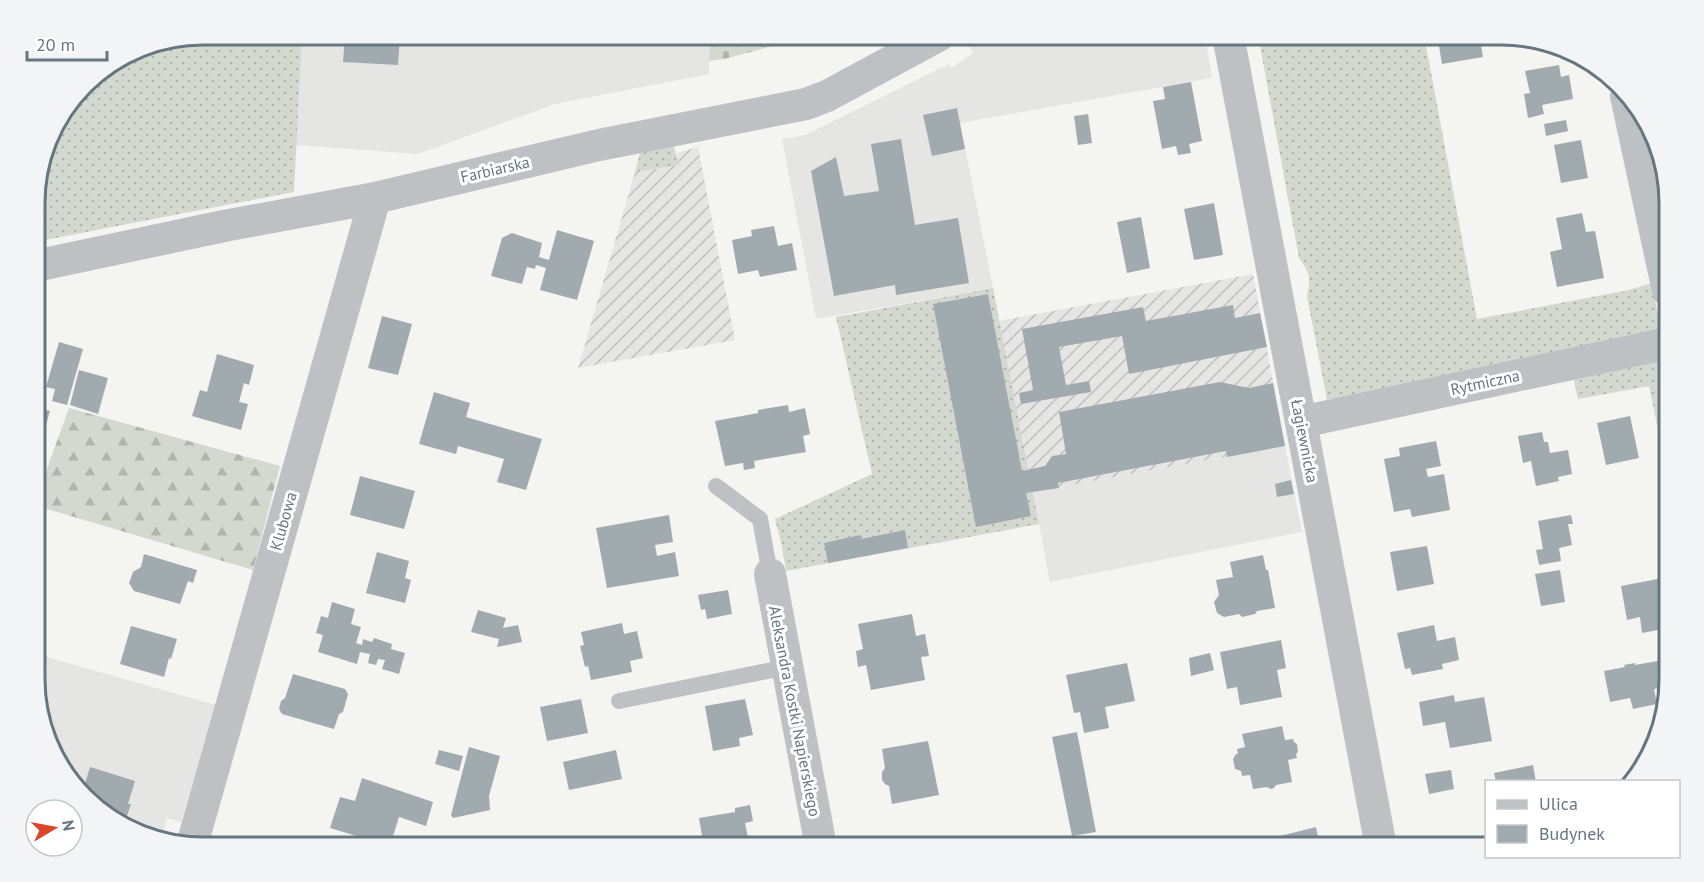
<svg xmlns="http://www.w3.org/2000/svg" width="1704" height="882" font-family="'PT Sans',sans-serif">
  <defs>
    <pattern id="industrial-furrows" width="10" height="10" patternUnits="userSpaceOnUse" patternTransform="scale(1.5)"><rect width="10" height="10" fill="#e5e5e4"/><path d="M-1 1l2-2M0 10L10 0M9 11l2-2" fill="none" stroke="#bdbebe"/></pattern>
    <pattern id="grass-dots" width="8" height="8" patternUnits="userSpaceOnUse" patternTransform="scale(1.5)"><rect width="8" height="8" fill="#d4d9d0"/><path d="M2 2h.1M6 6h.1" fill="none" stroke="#b0b5ae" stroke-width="1.8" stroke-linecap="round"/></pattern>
    <pattern id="forest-firs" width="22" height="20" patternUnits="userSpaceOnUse" patternTransform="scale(1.5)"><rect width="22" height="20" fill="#d4d9d0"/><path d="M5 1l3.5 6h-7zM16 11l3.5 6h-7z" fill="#b0b5ae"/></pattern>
    <pattern id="cemetery-stones" width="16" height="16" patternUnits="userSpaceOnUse" patternTransform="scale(1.5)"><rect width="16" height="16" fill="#d4d9d0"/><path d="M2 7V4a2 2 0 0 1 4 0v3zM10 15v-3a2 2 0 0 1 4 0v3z" fill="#b0b5ae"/></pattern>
  </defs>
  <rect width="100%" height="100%" fill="#f4f4f0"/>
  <g fill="#e5e5e4">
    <path d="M302,35H710L709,74L555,104L418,154L296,145Z"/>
    <path d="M985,35H1205L1212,78L960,123L993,288L816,319L782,139L805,135L949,64L951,68L973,53L968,43Z"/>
    <path d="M1285,446L1302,532L1050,582L1033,492Z"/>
    <path d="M36,654L216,705L181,822L167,818L161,838L128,830L63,773L36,701Z"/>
  </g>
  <g fill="url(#industrial-furrows)">
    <path d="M698,147L735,340L578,368L635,172L680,165L677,153Z"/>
    <path d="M1253,274L1285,446L1033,492L999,321Z"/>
  </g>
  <g fill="url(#grass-dots)">
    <path d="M203,35H302L294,192L35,242V192L52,128L92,77L139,47Z"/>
    <path d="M1258,35H1424L1477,319L1629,290L1652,283L1661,332L1338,405L1336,398L1327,400L1307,296C1311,278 1310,273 1299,258Z"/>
    <path d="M672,142L680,165L635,172L641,149Z"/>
    <path d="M993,288L1039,524L786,571L782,546L775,519L872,474L836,317Z"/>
    <path d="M1659,359L1667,363L1669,366V422L1657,425L1649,386L1578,399L1572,371Z"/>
  </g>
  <path fill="url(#forest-firs)" d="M69,408L280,466L253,570L37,506L48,466Z"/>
  <path fill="url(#cemetery-stones)" d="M710,35H813L725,59L709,61Z"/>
  <g fill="#a1abaf">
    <path d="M345,35H400L398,65L343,62Z"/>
    <path d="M1480,39L1483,57L1442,64L1439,46Z"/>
    <path d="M1559,65L1561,77L1569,75L1573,99L1542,105L1544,114L1528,118L1524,94L1530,93L1525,71Z"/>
    <path d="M1191,82L1202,141L1189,144L1191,153L1178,155L1176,146L1162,149L1153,101L1165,99L1163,87Z"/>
    <path d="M957,108L965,149L932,156L923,115Z"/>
    <path d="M1088,114L1092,143L1078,145L1074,116Z"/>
    <path d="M1566,120L1568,131L1546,136L1544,124Z"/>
    <path d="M901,139L915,225L958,218L969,283L896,295L895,285L834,296L811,171L836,157L844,196L879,191L871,144Z"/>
    <path d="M1581,140L1588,178L1561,183L1554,145Z"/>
    <path d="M1214,203L1223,255L1194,260L1184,209Z"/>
    <path d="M1582,213L1586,232L1595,231L1604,278L1557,287L1550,252L1562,249L1556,218Z"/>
    <path d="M1141,217L1150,268L1127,273L1117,222Z"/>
    <path d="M774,226L778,246L792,243L797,270L760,277L758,270L738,274L732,240L752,236L751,230Z"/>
    <path d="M557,230L594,241L577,300L540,290L546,268L536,265L535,269L527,267L522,284L491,276L502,238L512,233L542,243L539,257L549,260Z"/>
    <path d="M988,294L1022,471L1045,466L1052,456L1066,454L1059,412L1220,382L1249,388L1273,383L1285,446L1227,457L1226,451L1058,483L1059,488L1026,493L1031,516L976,527L933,304Z"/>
    <path d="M1233,305L1235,318L1260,313L1267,347L1129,374L1122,336L1059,347L1066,385L1089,381L1091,392L1021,404L1019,393L1033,390L1022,329L1143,307L1146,321Z"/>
    <path d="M382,316L412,324L398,375L368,368Z"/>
    <path d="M59,342L83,349L67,405L52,401L55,389L46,387Z"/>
    <path d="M217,354L254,365L249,385L244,383L239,402L248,404L241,430L192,416L200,390L207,392Z"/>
    <path d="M79,370L108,378L98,414L70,405Z"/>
    <path d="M434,392L470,403L466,417L542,439L526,490L497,482L504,459L458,446L456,454L419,444Z"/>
    <path d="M788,405L789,412L805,408L810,434L803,436L806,452L754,461L755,468L744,470L743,463L725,466L715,421L758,413V410Z"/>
    <path d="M35,407L50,411L39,449L35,448Z"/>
    <path d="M1630,416L1639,458L1606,465L1597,423Z"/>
    <path d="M1542,432L1544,442H1548L1550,453L1568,450L1572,474L1558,477L1559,481L1536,486L1531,461L1523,463L1518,436Z"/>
    <path d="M1436,441L1441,466L1426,469L1428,477L1444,474L1450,510L1412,517L1410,509L1394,512L1384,459L1400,456L1399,448Z"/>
    <path d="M360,476L415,491L404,529L350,515Z"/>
    <path d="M1291,480L1294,494L1277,497L1275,484Z"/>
    <path d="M669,515L673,542L655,545L657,556L675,552L679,576L607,588L596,528Z"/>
    <path d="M1571,515L1573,524H1568L1572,545L1559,548L1561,561L1539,565L1536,550L1543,549L1538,521Z"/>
    <path d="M905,530L908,548L828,563L824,543L860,535L861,539Z"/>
    <path d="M1427,546L1434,584L1397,591L1390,552Z"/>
    <path d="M377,552L409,561L405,578L411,580L405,603L366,593Z"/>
    <path d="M144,554L197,570L193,583L188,581L180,604L134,591L129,583L133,572L141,567Z"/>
    <path d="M1263,555L1266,570H1268L1275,608L1257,611L1255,614L1242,617L1239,614L1224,617L1217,613L1214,602L1219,595L1216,580L1233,577L1230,562Z"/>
    <path d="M1560,570L1565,602L1541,606L1535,574Z"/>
    <path d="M1663,578L1669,608V612H1667L1669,628L1642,633L1640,617L1627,620L1621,586Z"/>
    <path d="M728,590L732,614L707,619L705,609L701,610L698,595Z"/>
    <path d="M332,602L355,609L351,624L361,627L356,643L362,645L363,639L372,642L374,638L392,644L391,649L405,653L399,674L382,669L385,660L378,659L376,665L368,663L370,654L360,652L357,664L318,652L323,635L316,633L321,616L328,618Z"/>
    <path d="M478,610L506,618L503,628L518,625L522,642L497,647L499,639L471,632Z"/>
    <path d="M912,614L916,636L925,634L929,656L921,657L925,680L871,690L866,665L858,667L856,651L863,649L858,624Z"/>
    <path d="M622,623L624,634L637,631L643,658L630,661L632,672L591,680L588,666L585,667L580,646L584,645L581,632Z"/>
    <path d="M1434,625L1437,641L1455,637L1459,660L1442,664L1443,669L1412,675L1410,668L1405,669L1397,633Z"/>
    <path d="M131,626L177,639L171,659L169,658L164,677L120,664Z"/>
    <path d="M1281,640L1286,668L1277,670L1282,697L1240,705L1237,687L1227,689L1220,652Z"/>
    <path d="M1210,653L1214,670L1191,676L1189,658Z"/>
    <path d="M1669,659V676L1659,678L1661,688L1654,689L1657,704L1633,709L1630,698L1610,702L1604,671L1625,667L1624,665L1635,663V665Z"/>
    <path d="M1127,663L1135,701L1105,707L1109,728L1084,733L1080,712L1074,713L1066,675Z"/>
    <path d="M293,674L345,689L348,694L343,712L339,714L334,729L282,714L279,709L281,701L285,698Z"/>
    <path d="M1454,695L1455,702L1484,697L1492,741L1450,748L1445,722L1423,726L1419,702Z"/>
    <path d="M581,699L588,733L547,741L540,707Z"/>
    <path d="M745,699L753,735L739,738L740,746L713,751L705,706Z"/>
    <path d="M1282,726L1285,740L1293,739L1294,742L1297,744L1298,751L1296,755L1297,758L1288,760L1292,782L1276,785L1274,788L1271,789L1267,787L1253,789L1250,775L1242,776L1241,771L1235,769L1233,759L1236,754H1238L1237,749L1245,747L1242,734Z"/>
    <path d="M1077,732L1096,832L1072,836L1052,737Z"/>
    <path d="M928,741L939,795L892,804L889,786L885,784L882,780V772L885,768L882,749Z"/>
    <path d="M469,747L500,756L489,796L490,810L453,818L451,815Z"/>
    <path d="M439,750L463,756L459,771L435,764Z"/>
    <path d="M616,750L622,779L569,790L563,762Z"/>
    <path d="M1533,765L1536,782H1496L1494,773Z"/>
    <path d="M90,767L135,781L128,804H131L125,822L123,821L122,825L83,790Z"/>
    <path d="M1451,770L1454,789L1429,794L1425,774Z"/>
    <path d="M362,778L433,802L426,826L399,817L390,846L330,828L340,797L355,801Z"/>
    <path d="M750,805L753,821L745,823L750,847H704L699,818L735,812V808Z"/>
    <path d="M1316,827L1320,847H1282L1280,836Z"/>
    <path d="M568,841V847H532V846Z"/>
  </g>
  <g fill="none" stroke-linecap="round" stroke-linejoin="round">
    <g stroke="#bdc1c4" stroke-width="16">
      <path d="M716,486L760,519L770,574"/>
      <path d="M619,701L787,667"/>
    </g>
    <g stroke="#bdc1c4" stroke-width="32">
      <path d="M1228,35L1381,847"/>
      <path d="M1626,96L1668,291"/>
      <path d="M35,266L224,226L375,198L599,145L806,104L827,96L940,35"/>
      <path d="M1301,422L1669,343"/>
      <path d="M770,574L821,847"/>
      <path d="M192,845L375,198"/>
    </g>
  </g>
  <g text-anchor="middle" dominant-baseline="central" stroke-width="6" stroke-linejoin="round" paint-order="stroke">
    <g font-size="16" fill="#657680" stroke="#fff">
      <text transform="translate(495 169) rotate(-13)">Farbiarska</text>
      <text transform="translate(1485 382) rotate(-12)">Rytmiczna</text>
      <text transform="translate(1305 441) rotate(79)">Łagiewnicka</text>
      <text transform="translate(283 521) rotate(-74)">Klubowa</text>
      <text transform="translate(795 711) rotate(79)">Aleksandra Kostki Napierskiego</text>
    </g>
  </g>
  <path d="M0 0H1704V882H0ZM203 45H1501A158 158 0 0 1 1659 203V679A158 158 0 0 1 1501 837H203A158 158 0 0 1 45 679V203A158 158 0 0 1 203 45Z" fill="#f3f4f5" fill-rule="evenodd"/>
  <path fill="none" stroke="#657680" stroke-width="3" d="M203 45H1501A158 158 0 0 1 1659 203V679A158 158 0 0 1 1501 837H203A158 158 0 0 1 45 679V203A158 158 0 0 1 203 45Z"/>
  <rect x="1485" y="780" width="195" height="78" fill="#ffffff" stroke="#c1c8cc" stroke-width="1.5"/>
  <rect x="1497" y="800" width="30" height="9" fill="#bdc1c4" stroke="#c1c8cc" stroke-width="1.5"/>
  <text x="1539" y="810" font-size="18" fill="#657680">Ulica</text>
  <rect x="1497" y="825" width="30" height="18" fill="#a1abaf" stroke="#c1c8cc" stroke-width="1.5"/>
  <text x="1539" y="840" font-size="18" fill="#657680">Budynek</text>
  <g transform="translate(54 828) rotate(80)"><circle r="28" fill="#ffffff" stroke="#c1c8cc" stroke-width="1.5"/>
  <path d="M0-4.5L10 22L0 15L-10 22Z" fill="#d9462b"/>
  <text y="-9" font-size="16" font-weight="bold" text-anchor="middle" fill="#657680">N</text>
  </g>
  <path d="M27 51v9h80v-9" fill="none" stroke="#657680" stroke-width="3"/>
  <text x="36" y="51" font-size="18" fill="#657680" stroke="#ffffff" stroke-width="4.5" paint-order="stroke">20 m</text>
</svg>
